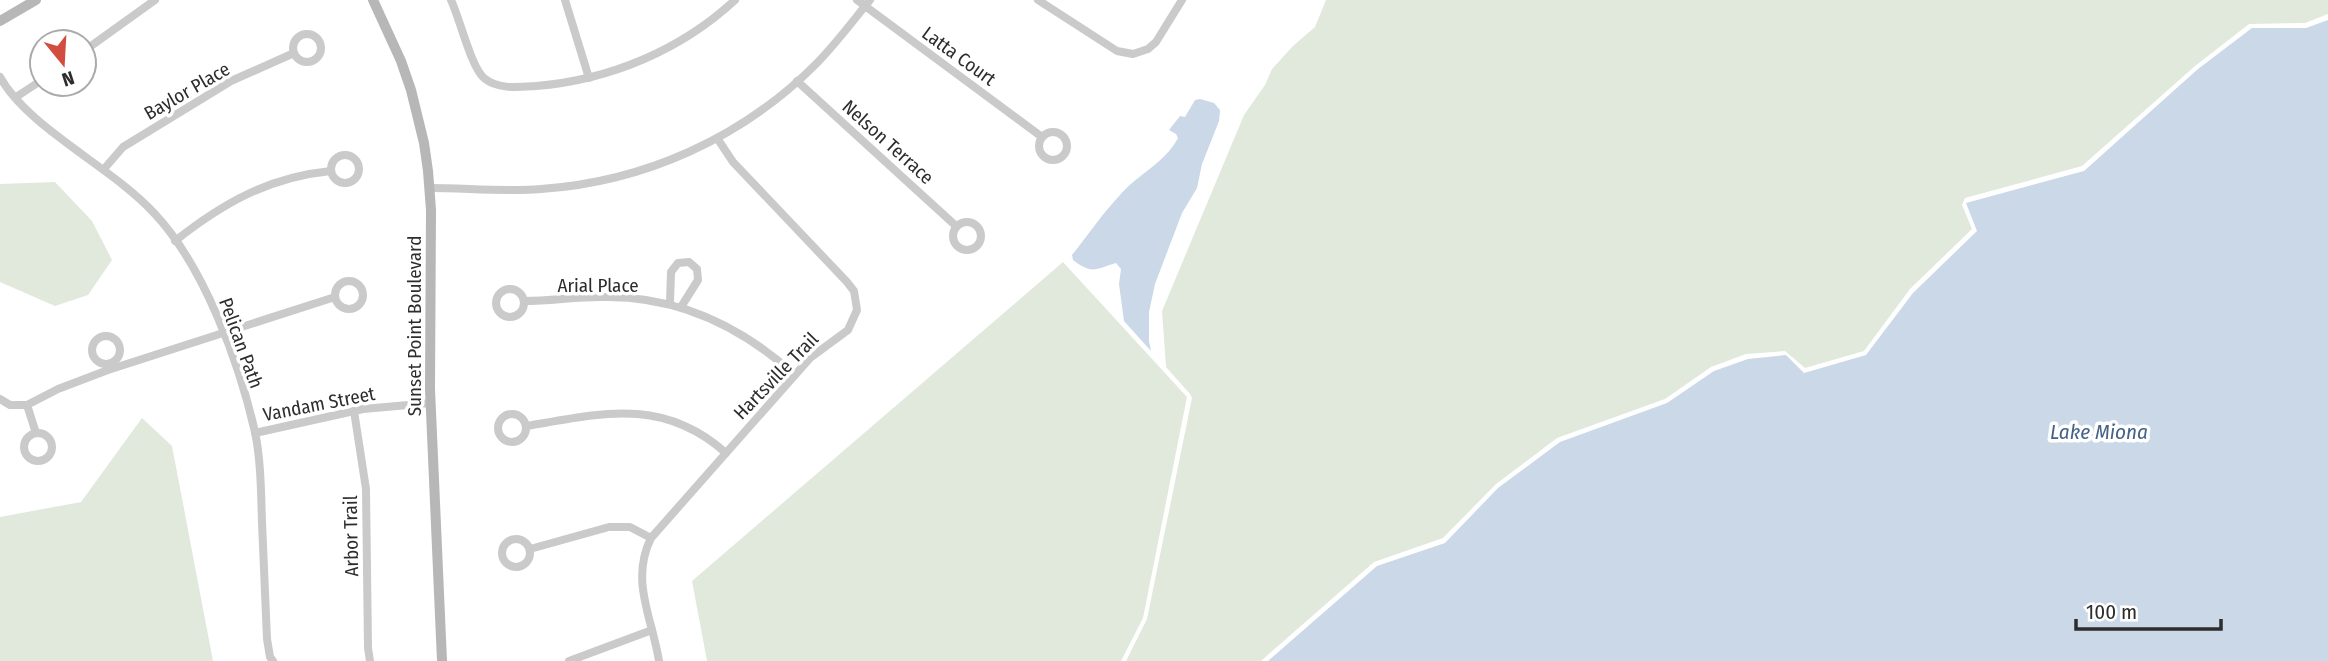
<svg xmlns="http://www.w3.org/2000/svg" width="2328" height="661" font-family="'Fira Sans Condensed',sans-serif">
  <rect width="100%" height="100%" fill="#fff"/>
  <g fill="#e1e9dc">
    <path d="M1326,0H2328V14L2305,23L2249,24L2195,66L2082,166L1965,198L1962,205L1972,229L1910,289L1864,351L1805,368L1785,351L1746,354L1711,367L1665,399L1557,438L1496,484L1443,538L1374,562L1261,661H1126L1147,619L1192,398L1190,394L1166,367L1162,311L1244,115L1265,85L1272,69L1293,46L1315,27Z"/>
    <path d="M55,182L92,221L112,260L88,295L55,306L0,282V184Z"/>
    <path d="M1063,262L1187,397L1143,618L1121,661H707L692,581Z"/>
    <path d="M142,418L172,446L213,661H0V517L81,502Z"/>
  </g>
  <g fill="#cad8e7">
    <path d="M2328,20V661H1268L1377,566L1445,543L1498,488L1560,442L1667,403L1714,371L1748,359L1786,355L1804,373L1866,355L1913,293L1977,231L1966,203L2084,171L2198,69L2252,28H2306Z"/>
    <path d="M1200,99L1214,103L1220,110L1219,121L1202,164L1197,188L1182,213L1155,284L1149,312V341L1151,351L1124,321L1119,284L1121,269L1116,263C1095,269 1093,275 1073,260L1072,255C1088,235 1103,213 1120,195C1138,174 1165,163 1178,138L1176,134L1169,130L1180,116L1185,117L1195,100Z"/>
  </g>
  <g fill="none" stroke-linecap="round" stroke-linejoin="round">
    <g stroke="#cacaca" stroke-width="8">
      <path d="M451,0C460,19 471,67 484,78C498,90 520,87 536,86C610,80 681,50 735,0"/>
      <path d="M565,0L589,78"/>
      <path d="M857,0L1042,137"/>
      <path d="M1038,0L1117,51L1133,54L1148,49L1156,42L1182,0"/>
      <circle cx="307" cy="48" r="14"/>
      <path d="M84,51L155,0"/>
      <path d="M0,77C28,128 112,167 154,213C204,266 239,362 255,432C261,461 261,493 262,522C264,561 265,600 267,639L270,657L273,661"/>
      <path d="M797,81L956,226"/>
      <path d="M16,97L42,80"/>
      <circle cx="1053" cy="146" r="14"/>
      <circle cx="345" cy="169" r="14"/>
      <path d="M104,169L123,147L231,81L294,53"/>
      <path d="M429,188C466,188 504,192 541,189C644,182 742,138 815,65C835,45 852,22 870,0"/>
      <circle cx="967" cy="236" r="14"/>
      <path d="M175,241C223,203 269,177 331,171"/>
      <circle cx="349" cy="295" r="14"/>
      <circle cx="510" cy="303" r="14"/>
      <path d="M525,301C550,301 575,297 600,297C675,295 740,325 795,375"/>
      <path d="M670,303L671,272L678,263L689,262L697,269L698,280L681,307"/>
      <circle cx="106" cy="350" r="14"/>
      <path d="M0,399L10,405H27L58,389L108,370L335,297"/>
      <path d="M27,405L36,433"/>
      <path d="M354,411L366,489L368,648L370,661"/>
      <circle cx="512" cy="428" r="14"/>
      <path d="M527,426C602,413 663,397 726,453"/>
      <path d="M255,433L363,409L431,403"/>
      <circle cx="38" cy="447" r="14"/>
      <circle cx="516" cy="553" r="14"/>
      <path d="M530,549L609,527H630L651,538"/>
      <path d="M569,661L652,630"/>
      <path d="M659,661C652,617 630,581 651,538L810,358L848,330L857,310L854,291L847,282L733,162L717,138"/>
    </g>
    <g stroke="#b7b7b7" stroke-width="10">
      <path d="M373,0L401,61L411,90L424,143L428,171L431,210L430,389L442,661"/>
      <path d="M0,21L36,0"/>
    </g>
  </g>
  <g text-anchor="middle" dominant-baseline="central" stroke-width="7" stroke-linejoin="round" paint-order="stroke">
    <g font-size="19" fill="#2d2d2d" stroke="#fff">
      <text transform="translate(959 56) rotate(36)">Latta Court</text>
      <text transform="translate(187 91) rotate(-30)">Baylor Place</text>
      <text transform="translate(888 142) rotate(42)">Nelson Terrace</text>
      <text x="598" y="285">Arial Place</text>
      <text transform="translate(414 326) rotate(-90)">Sunset Point Boulevard</text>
      <text transform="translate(241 343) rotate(70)">Pelican Path</text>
      <text transform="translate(776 376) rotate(-46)">Hartsville Trail</text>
      <text transform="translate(319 404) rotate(-11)">Vandam Street</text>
      <text transform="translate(351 536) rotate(-91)">Arbor Trail</text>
    </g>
    <g font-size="21" font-style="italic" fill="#446387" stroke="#fff">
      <text x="2099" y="432">Lake Miona</text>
    </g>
  </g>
  <g transform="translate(63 63) rotate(162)"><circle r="33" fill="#ffffff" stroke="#ababab" stroke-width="2"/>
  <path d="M0-5L12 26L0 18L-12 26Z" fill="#d34c40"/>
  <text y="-10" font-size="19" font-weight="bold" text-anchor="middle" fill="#2d2d2d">N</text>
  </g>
  <path d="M2076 619v10h145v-10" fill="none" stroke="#2d2d2d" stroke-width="3.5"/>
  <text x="2086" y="619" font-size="21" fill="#2d2d2d" stroke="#ffffff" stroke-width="5" paint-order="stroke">100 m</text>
</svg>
